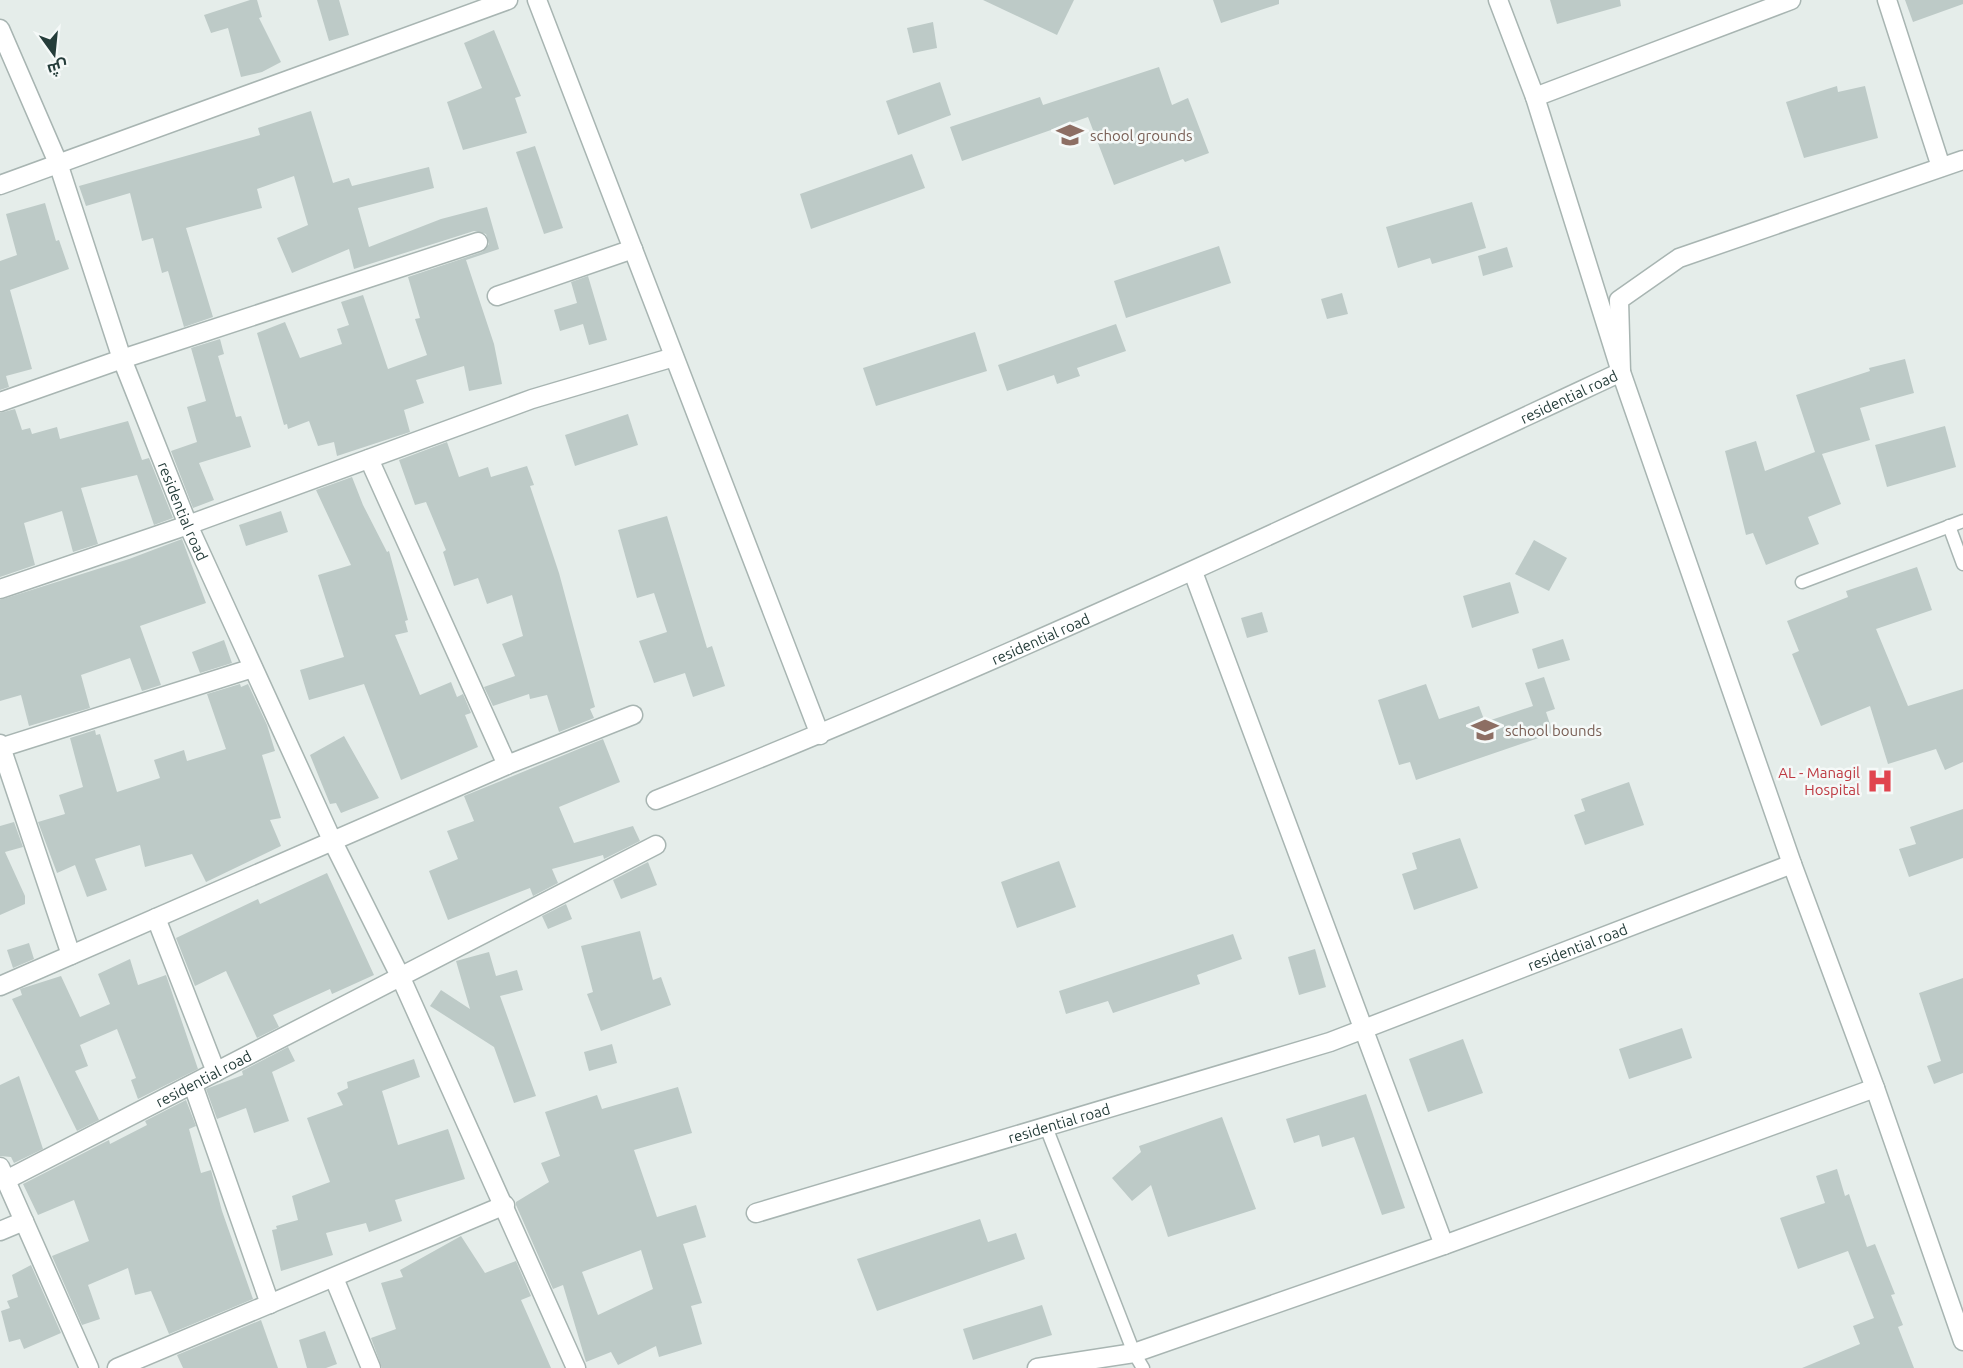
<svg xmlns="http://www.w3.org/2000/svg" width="1963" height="1368" font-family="Ubuntu,Cairo,sans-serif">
  <rect width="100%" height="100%" fill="#e5edea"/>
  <g fill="#bdcac7" fill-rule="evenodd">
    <path d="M250,0H257L262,17L259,18L281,62L262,72L241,77L228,28L211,33L204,15Z"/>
    <path d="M317,0H339L349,35L329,41Z"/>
    <path d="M983,0H1074L1057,35Z"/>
    <path d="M1213,0H1279V4L1221,23Z"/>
    <path d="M1550,0H1620L1621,6L1557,24Z"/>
    <path d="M1905,0H1963V4L1913,22Z"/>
    <path d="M933,22L937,48L913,53L907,28Z"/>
    <path d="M494,30L521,96L515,98L527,133L463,150L447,102L482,88L464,43Z"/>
    <path d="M1159,67L1172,105L1188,98L1209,153L1185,162L1183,159L1114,185L1088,117L962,161L950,127L1040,97L1043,105Z"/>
    <path d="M940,82L951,115L898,135L886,101Z"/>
    <path d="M1837,86L1838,92L1865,86L1878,138L1804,158L1786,102Z"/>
    <path d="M311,111L333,183L349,178L352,186L429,167L434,188L358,208L369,247L441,219L487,207L499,249L466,260L494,344L502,384L469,391L464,366L416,380L424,403L404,410L410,432L337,456L334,442L318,446L309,421L288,429L287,424L284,425L257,333L285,322L300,358L342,344L337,329L349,325L341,302L363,295L388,369L427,355L415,319L420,318L408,277L482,252L489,244L486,234L474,231L354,269L349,249L292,273L277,238L308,225L294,176L257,189L262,208L186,228L213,317L184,327L168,271L162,273L153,238L142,241L130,193L86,206L79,186L260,135L258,128Z"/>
    <path d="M535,146L563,228L544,234L516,152Z"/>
    <path d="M912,154L925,188L811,229L800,194Z"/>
    <path d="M1472,202L1486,248L1432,264L1430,258L1398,268L1386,227Z"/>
    <path d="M45,203L56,241L59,240L69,269L10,290L32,369L6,376L9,387L0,390V261L17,255L6,214Z"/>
    <path d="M1219,246L1231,283L1126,318L1114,281Z"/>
    <path d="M1507,247L1513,267L1483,276L1478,256Z"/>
    <path d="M588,276L607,340L589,345L583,324L560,331L554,310L577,303L571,282Z"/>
    <path d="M1342,293L1348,314L1327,319L1321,299Z"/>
    <path d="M1116,324L1126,351L1077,368L1080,376L1057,384L1054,375L1007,391L998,365Z"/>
    <path d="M975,332L987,371L876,406L863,368Z"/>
    <path d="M220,339L224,354L218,356L236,417L241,416L251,447L199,463L214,500L193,508L171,451L197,442L187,407L206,401L191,348Z"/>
    <path d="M1905,359L1914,393L1860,408L1870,440L1822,454L1841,504L1808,517L1819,544L1766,565L1753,533L1746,535L1725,451L1756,441L1765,471L1815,452L1796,395L1870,371L1869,368Z"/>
    <path d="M15,409L22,430L30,428L32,434L57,427L60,439L128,421L142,460L149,458L173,518L154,525L137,475L81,488L98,544L73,552L62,511L24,523L35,565L0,577V413Z"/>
    <path d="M628,414L638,445L575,466L565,435Z"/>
    <path d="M1945,426L1956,467L1887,487L1875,445Z"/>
    <path d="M447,442L459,477L488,467L491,477L527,466L534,485L530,486L559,573L595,707L590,709L594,718L559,732L547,695L530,699L529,694L493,706L484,687L515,676L502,644L523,636L512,595L487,604L478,578L454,586L443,552L446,550L426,502L415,505L399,460Z"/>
    <path d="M352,477L363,505L387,552L389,551L408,620L405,621L408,632L395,635L420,695L451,682L457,697L463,694L471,713L465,715L478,747L401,780L364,684L309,700L300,670L344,657L318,575L351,565L316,490Z"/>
    <path d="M281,511L288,532L246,546L239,525Z"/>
    <path d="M667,516L707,648L712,646L725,686L693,697L685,673L654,683L639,641L667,632L654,593L637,598L618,530Z"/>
    <path d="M182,539L206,603L140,626L161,685L142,691L130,658L81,675L90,708L29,726L21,695L0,701V600L129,559Z"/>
    <path d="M1534,540L1567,558L1549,591L1515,574Z"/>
    <path d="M1917,567L1932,610L1876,629L1908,706L1963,689V762L1945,770L1936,749L1888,764L1870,706L1821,726L1792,654L1799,651L1787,621L1848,597L1846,591Z"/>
    <path d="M1510,582L1519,613L1472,628L1463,596Z"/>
    <path d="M1262,612L1268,632L1247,638L1241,618Z"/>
    <path d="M1563,639L1570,660L1538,669L1532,649Z"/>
    <path d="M224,640L232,663L200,673L192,652Z"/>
    <path d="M1544,677L1555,709L1546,712L1553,733L1416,780L1410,762L1399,765L1378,700L1426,684L1439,719L1479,706L1485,722L1533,706L1525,683Z"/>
    <path d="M240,684L241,687L248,684L267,725L275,751L262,755L281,818L270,820L281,846L206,882L192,854L145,867L140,845L95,859L107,890L87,897L75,865L57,873L38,822L65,814L59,795L83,787L70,738L95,730L96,735L100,734L117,792L160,778L154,760L184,750L187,761L226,749L207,694Z"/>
    <path d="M344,736L379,798L341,813L336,803L330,804L310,755Z"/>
    <path d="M603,739L620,782L559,807L574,843L633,826L640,841L604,859L603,855L552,869L558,883L533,896L530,888L448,920L429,871L458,859L447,831L474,821L464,796Z"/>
    <path d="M1629,782L1644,825L1585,845L1574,815L1585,811L1581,799Z"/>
    <path d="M1963,809V858L1909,877L1899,849L1916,844L1910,827Z"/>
    <path d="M14,822L23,847L5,852L25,896V904L0,915V826Z"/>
    <path d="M1460,838L1478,888L1414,910L1402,874L1417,869L1412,853Z"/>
    <path d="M1059,861L1076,907L1017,928L1001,882Z"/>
    <path d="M648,862L657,885L621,899L613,880Z"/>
    <path d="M327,873L374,975L332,994L330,989L273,1015L279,1027L257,1038L226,971L195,986L176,938L258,899L260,904Z"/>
    <path d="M566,904L572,919L548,929L542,916Z"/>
    <path d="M640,931L653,980L661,977L671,1005L601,1031L587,994L593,992L581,946Z"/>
    <path d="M1233,934L1242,959L1197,975L1200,984L1113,1013L1108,1001L1066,1014L1059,991Z"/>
    <path d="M29,943L34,959L13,968L7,950Z"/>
    <path d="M1315,949L1326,987L1299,995L1288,957Z"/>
    <path d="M489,952L496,976L517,970L523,990L500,996L536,1096L514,1103L494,1047L430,1006L441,990L470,1009L456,961Z"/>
    <path d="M130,959L138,985L166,975L198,1069L138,1099L131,1080L136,1078L117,1029L80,1045L88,1066L75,1071L99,1120L77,1131L12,999L22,995L20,989L61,976L80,1017L110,1004L98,974Z"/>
    <path d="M1963,978V1073L1934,1084L1927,1066L1941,1061L1919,993Z"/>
    <path d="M1682,1028L1692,1058L1629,1079L1619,1049Z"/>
    <path d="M1463,1039L1483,1093L1428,1112L1409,1059Z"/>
    <path d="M612,1044L617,1063L589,1071L584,1052Z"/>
    <path d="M288,1047L295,1061L272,1072L289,1121L254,1133L246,1108L217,1119L206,1089L243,1075L242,1071Z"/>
    <path d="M414,1059L420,1077L382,1091L398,1145L448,1129L465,1179L395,1200L402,1221L369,1232L366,1223L326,1233L333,1255L281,1271L272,1230L277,1229L276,1226L298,1220L292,1196L330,1182L307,1118L343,1105L337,1093L348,1088L347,1082Z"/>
    <path d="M19,1076L43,1149L14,1163L11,1157L0,1156V1085Z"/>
    <path d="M678,1087L692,1133L634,1150L657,1217L696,1205L706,1237L683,1244L702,1303L691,1306L702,1344L659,1357L656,1346L618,1365L611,1352L586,1362L563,1285L553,1289L516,1205V1202L549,1182L541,1163L560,1156L545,1112L597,1095L602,1109ZM641,1250L653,1289L598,1315L582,1272Z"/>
    <path d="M1366,1094L1405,1208L1382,1215L1354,1137L1322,1147L1319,1135L1294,1143L1286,1119Z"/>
    <path d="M186,1100L196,1126L189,1129L201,1173L211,1170L222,1211L253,1299L169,1334L151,1291L135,1295L128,1268L88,1285L100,1319L82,1325L52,1256L89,1241L74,1200L38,1215L23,1184L109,1140L110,1144L147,1125L145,1121Z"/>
    <path d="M1222,1117L1256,1209L1168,1237L1151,1185L1132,1201L1112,1178L1141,1152L1139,1146Z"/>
    <path d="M1837,1169L1845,1196L1849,1194L1867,1247L1875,1244L1895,1294L1891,1295L1903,1325L1898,1327L1914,1368H1802L1860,1344L1853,1326L1874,1318L1848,1251L1798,1269L1780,1218L1825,1203L1816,1176Z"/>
    <path d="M980,1219L988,1242L1016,1233L1025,1259L877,1311L857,1259Z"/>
    <path d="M461,1236L485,1273L516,1261L531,1296L521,1300L551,1368H382L371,1338L396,1329L381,1283L403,1277L400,1270Z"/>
    <path d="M31,1265L61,1333L24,1349L20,1339L9,1342L1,1311L10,1308L7,1301L18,1297L12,1275Z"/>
    <path d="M1042,1305L1052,1335L973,1360L963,1329Z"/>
    <path d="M261,1320L278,1368H183L177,1355Z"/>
    <path d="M325,1331L337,1364L326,1368H307L299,1340Z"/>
  </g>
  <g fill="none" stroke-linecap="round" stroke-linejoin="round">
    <defs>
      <g id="service">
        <path d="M1949,526L1963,564"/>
        <path d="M1802,582L1963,521"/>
        <path d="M1046,1127L1134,1353L1143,1368"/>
      </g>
      <g id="minor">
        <path d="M537,0L820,735"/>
        <path d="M1887,0L1941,167"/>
        <path id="s1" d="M0,29L58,163L122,359L188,525L332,840L401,978L576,1368"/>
        <path d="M1535,97L1791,0"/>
        <path d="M0,185L508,0"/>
        <path d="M497,296L633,249"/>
        <path d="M0,402L122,359L478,242"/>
        <path d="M369,459L507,765"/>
        <path d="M1193,572L1444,1245"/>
        <path d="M0,589L188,525L532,399L674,357"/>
        <path d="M0,744L71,955"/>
        <path d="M0,748L253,668"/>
        <path id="s2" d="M656,800C983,671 1302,521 1621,372L1535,97L1498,0"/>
        <path d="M156,918L216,1072"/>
        <path d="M0,986L507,765L633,715"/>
        <path d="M193,1085L270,1304"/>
        <path d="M0,1167L89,1368"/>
        <path id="s3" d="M6,1180L656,845"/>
        <path id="s4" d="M756,1213L1330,1042L1792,864"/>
        <path d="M0,1231L24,1221"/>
        <path d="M334,1278L371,1368"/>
        <path d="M117,1368L505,1205"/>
        <path d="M1037,1368L1134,1353L1444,1245L1875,1088"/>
      </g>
      <path id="tertiary" d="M1963,160L1679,258L1619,300L1621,372L1792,864L1875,1088L1963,1341"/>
    </defs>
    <use href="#service" stroke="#a8b5b2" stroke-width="15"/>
    <use href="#minor" stroke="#a8b5b2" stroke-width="21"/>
    <use href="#tertiary" stroke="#a8b5b2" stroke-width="21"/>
    <use href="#service" stroke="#fff" stroke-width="12"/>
    <use href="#minor" stroke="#fff" stroke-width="18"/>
    <use href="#tertiary" stroke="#fff" stroke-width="18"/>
  </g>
  <defs>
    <symbol id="school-bare" viewBox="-9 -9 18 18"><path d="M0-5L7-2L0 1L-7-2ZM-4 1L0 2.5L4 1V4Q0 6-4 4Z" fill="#8d6e63" stroke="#f5f9f8" stroke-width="2.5" paint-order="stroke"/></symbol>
    <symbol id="hospital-bare" viewBox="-9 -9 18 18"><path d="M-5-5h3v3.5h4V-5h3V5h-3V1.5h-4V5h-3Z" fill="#e0444e" stroke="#f5f9f8" stroke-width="2.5" paint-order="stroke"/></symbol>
  </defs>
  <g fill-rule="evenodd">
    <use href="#school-bare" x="1051" y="116" width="38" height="38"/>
    <use href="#school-bare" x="1466" y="711" width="38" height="38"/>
    <use href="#hospital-bare" x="1861" y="762" width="38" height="38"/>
  </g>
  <g text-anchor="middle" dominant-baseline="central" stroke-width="5" stroke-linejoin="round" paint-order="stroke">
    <g font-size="15" fill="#785e54" stroke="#f5f9f8" text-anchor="start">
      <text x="1090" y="135">school grounds</text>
      <text x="1505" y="730">school bounds</text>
    </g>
    <g font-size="15" fill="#253d3a" stroke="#f5f9f8">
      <text stroke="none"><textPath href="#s2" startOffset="998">residential road</textPath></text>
      <text stroke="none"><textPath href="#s1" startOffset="516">residential road</textPath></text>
      <text stroke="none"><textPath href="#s2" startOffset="417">residential road</textPath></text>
      <text stroke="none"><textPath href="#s4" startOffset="864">residential road</textPath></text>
      <text stroke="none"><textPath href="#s3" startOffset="222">residential road</textPath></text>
      <text stroke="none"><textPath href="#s4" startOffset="316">residential road</textPath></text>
    </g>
    <g font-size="15" fill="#be3a42" stroke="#f5f9f8" text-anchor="end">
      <text x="1860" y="772">AL - Managil<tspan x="1860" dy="17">Hospital</tspan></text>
    </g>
  </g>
  <g transform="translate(54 54) rotate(165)" stroke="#f5f9f8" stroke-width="4.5" paint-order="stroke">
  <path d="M0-4.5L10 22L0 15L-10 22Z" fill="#253d3a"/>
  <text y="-9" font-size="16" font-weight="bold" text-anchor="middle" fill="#253d3a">ش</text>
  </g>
</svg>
